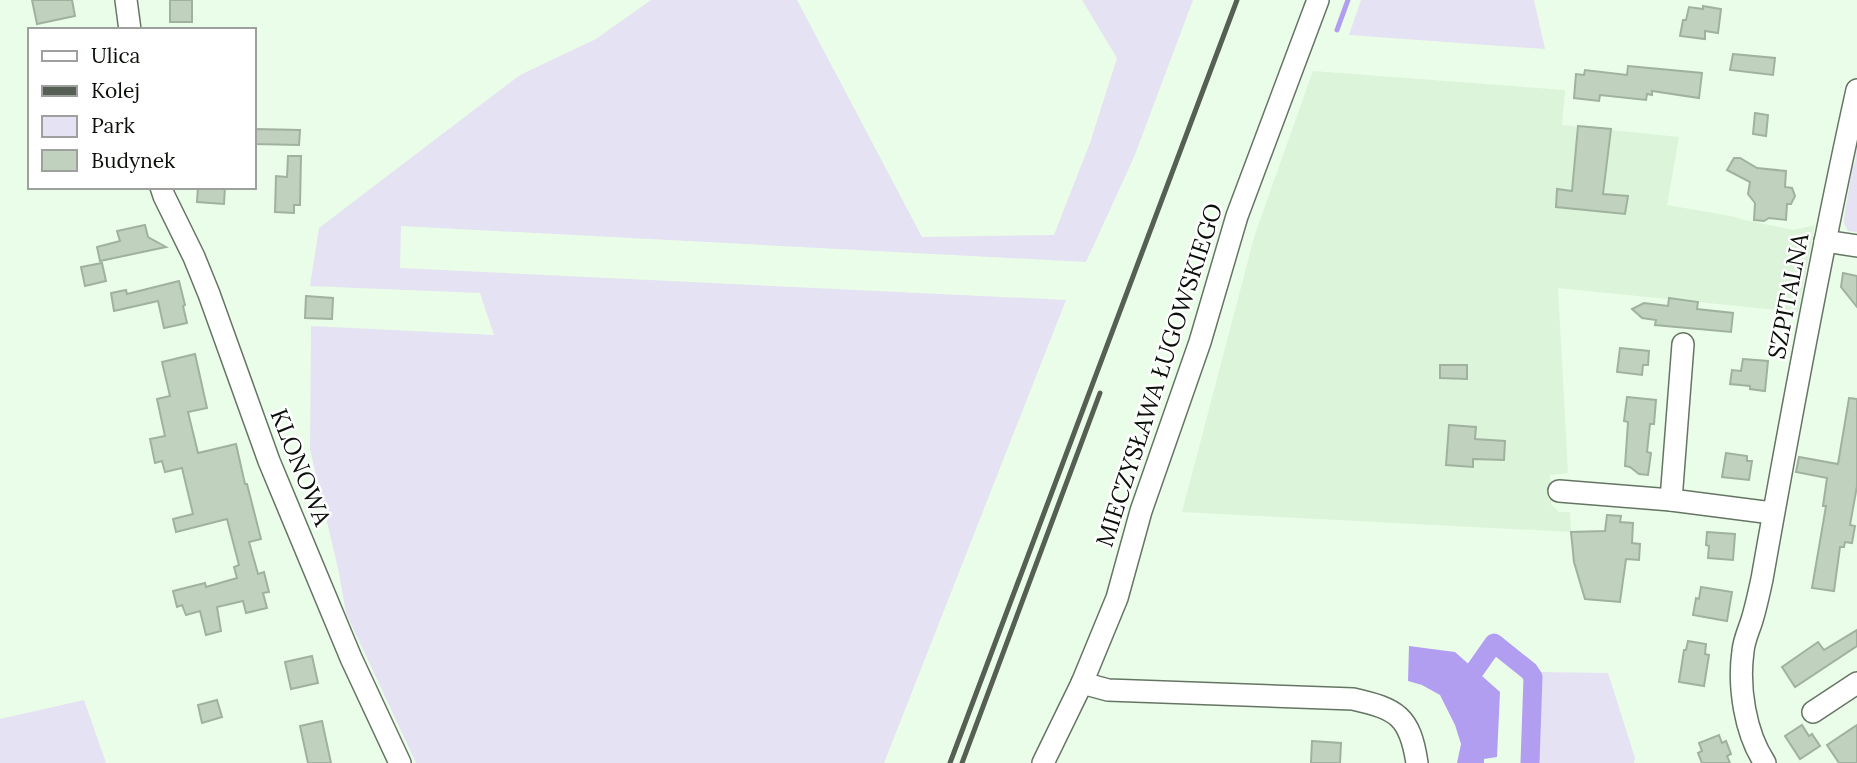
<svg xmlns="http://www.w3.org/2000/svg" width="1857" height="763" font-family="Lora,serif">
  <rect width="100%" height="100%" fill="#eafde8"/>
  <path fill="#dcf4d9" d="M1313,71L1565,90L1562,125L1679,137L1667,205L1736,217L1740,219L1794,230L1815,225L1798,312L1558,288L1568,473L1550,475L1551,504L1559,512H1570L1571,532L1182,512L1255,234Z"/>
  <g fill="#e5e2f3">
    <path d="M651,0H797L922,237L1054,235L1090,143L1117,58L1082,0H1193L1134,157L1086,262L401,226L400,268L1066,300L884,763H416L346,613L339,573L310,449L311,326L494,335L480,293L310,286L319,228L520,75L596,39Z"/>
    <path d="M1361,0H1534L1545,49L1349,35Z"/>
    <path d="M1857,146V232L1848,231L1844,224V218L1853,165L1855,164Z"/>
    <path d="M1540,672L1608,673L1635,758L1634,763H1539Z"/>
    <path d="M84,700L106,763H0V719Z"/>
  </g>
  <path fill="#b19ef1" d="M1409,646L1455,652L1500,692L1497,757L1484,759V763H1457L1461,744L1455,725L1440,695L1422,685L1408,681Z"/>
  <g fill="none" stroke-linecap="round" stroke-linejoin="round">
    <path stroke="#b19ef1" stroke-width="5" d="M1337,30L1348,0"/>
    <path stroke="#b19ef1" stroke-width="19" d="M1475,670L1494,643L1529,671L1533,677L1530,763"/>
  </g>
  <g fill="#c0d2be" stroke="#a0b29f" stroke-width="2">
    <path d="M32,0H72L75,16L37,24Z"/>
    <rect x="170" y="0" width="22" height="22"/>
    <path d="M1703,6L1721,9L1718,33L1705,31V39L1680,36L1683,20H1686L1689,7L1703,9Z"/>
    <path d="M1733,54L1775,58L1773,75L1730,70Z"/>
    <path d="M1628,66L1702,73L1699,98L1652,91V95L1647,94L1646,100L1600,95L1599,101L1574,98L1576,74L1584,75L1585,70L1627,75Z"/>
    <path d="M1755,113L1768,115L1766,136L1753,134Z"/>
    <path d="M1578,126L1611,129L1603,194L1628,196L1625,214L1556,207L1557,189L1572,191Z"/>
    <path d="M254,129L300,130L299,145L254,144Z"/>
    <path d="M288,156H301L300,205H294V213L275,212L276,176L287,177Z"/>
    <path d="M1734,158H1740L1757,168L1786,171L1785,187L1792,188L1795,196L1791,204H1787L1786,220L1769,218L1764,221L1754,220L1755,203L1748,194L1750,182L1727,170Z"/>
    <path d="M198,187H225L224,204L197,202Z"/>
    <path d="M145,225L148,237L166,247L100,261L97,247L120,241L117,231Z"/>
    <path d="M102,263L106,281L85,286L81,267Z"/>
    <path d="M1843,273L1857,276V307L1841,287Z"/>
    <path d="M179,281L185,305L183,306L187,323L164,328L158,301L114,311L111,293L126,290L127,294Z"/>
    <path d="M306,296L333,298L332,319L305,318Z"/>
    <path d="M1669,298L1698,302L1697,309L1733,313L1731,332L1655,325L1656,320L1642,318L1632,309L1644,303L1668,306Z"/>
    <path d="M1620,348L1649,351L1648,365H1643L1642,375L1617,372Z"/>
    <path d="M195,354L207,408L188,412L198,453L236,444L245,484H247L261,539L249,542L258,574L264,572L269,592L263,593L267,608L246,613L243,601L217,607L221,631L206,635L200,611L186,615L182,605L177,607L173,591L205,583L206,587L237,578L234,567L239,565L227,519L176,532L173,519L193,514L182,468L165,472L162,461L155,463L150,439L165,436L157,399L170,396L162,362Z"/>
    <path d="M1743,359L1768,361L1765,391L1750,389V386L1730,384L1732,370L1741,371Z"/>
    <path d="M1440,365H1467V379L1440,378Z"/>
    <path d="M1627,397L1656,400L1654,424H1650L1647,452L1651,453L1648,475L1639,474L1630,467L1625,466L1628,422L1624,421Z"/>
    <path d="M1849,398L1857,399V486L1850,525L1855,526L1852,543L1845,542L1844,547H1840L1834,591L1812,588L1826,506H1823L1827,478L1796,472L1799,457L1838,464Z"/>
    <path d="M1449,425L1476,427L1475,439L1505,441L1504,460L1473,459V467L1446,465Z"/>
    <path d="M1726,453L1747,456V461H1752L1749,480L1722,477Z"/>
    <path d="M1607,515L1621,516L1620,522L1633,523L1632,543L1640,544L1639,560L1626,559L1620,602L1585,599L1574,562L1571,532L1605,531Z"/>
    <path d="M1707,532L1735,534L1733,560L1708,558L1709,546L1706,545Z"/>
    <path d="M1701,587L1732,592L1727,621L1693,615L1696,598L1699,599Z"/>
    <path d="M1857,630V646L1795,687L1782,667L1818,642L1824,650Z"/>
    <path d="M1688,641L1706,644L1705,654L1709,655L1704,686L1679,682L1684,650H1686Z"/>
    <path d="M312,656L318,683L291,689L285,662Z"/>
    <path d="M217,700L222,717L202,723L198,705Z"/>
    <path d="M322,721L331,763H308L300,726Z"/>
    <path d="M1802,725L1809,736L1812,734L1820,746L1800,759L1785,736Z"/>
    <path d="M1857,725V763H1839L1827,745Z"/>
    <path d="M1719,735L1722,743L1726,741L1731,754L1727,756L1730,763H1702L1698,753L1702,751L1699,743Z"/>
    <path d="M1312,741L1341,743L1340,763H1311Z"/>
  </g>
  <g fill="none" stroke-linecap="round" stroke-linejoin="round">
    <defs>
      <g id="minor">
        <path d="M126,0L130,30"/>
        <path d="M161,187L164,196L194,257L209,294L269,461L351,658L400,763"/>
        <path d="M1825,241L1857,246"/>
        <path d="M1559,491L1671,500L1772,513"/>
        <path d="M1671,500L1683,344"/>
        <path d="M1082,683L1108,690L1353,699C1397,709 1410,716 1417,763"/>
        <path d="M1813,712L1857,683"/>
        <path d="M1043,763L1082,683L1117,598L1141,511L1200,342L1237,216L1318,0"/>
        <path d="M1765,763C1745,733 1738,687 1743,651C1744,640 1749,630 1752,620C1756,607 1759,593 1762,579C1791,415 1821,252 1857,90"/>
      </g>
    </defs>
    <use href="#minor" stroke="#657563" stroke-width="24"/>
    <use href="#minor" stroke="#fff" stroke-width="21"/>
    <g stroke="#555f54" stroke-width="5">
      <path d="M950,763L1237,0"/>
      <path d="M962,763L1100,393"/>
    </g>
  </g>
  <g text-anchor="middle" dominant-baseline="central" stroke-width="5" stroke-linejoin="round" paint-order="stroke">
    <g font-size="24" fill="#0b110a" stroke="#fff">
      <text transform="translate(1788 296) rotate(-79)">SZPITALNA</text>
      <text transform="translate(1159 375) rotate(-72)">MIECZYSŁAWA ŁUGOWSKIEGO</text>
      <text transform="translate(301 467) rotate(68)">KLONOWA</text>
    </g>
  </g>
  <rect x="28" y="28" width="228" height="161" fill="#ffffff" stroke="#9da09d" stroke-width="2"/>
  <rect x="42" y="51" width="35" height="10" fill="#ffffff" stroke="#9da09d" stroke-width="2"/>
  <text x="91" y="63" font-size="21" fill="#0b110a">Ulica</text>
  <rect x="42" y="86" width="35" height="10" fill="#555f54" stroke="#9da09d" stroke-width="2"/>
  <text x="91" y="98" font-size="21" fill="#0b110a">Kolej</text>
  <rect x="42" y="116" width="35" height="21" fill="#e5e2f3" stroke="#9da09d" stroke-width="2"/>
  <text x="91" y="133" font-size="21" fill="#0b110a">Park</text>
  <rect x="42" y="150" width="35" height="21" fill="#c0d2be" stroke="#9da09d" stroke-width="2"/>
  <text x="91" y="168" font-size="21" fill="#0b110a">Budynek</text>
</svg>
